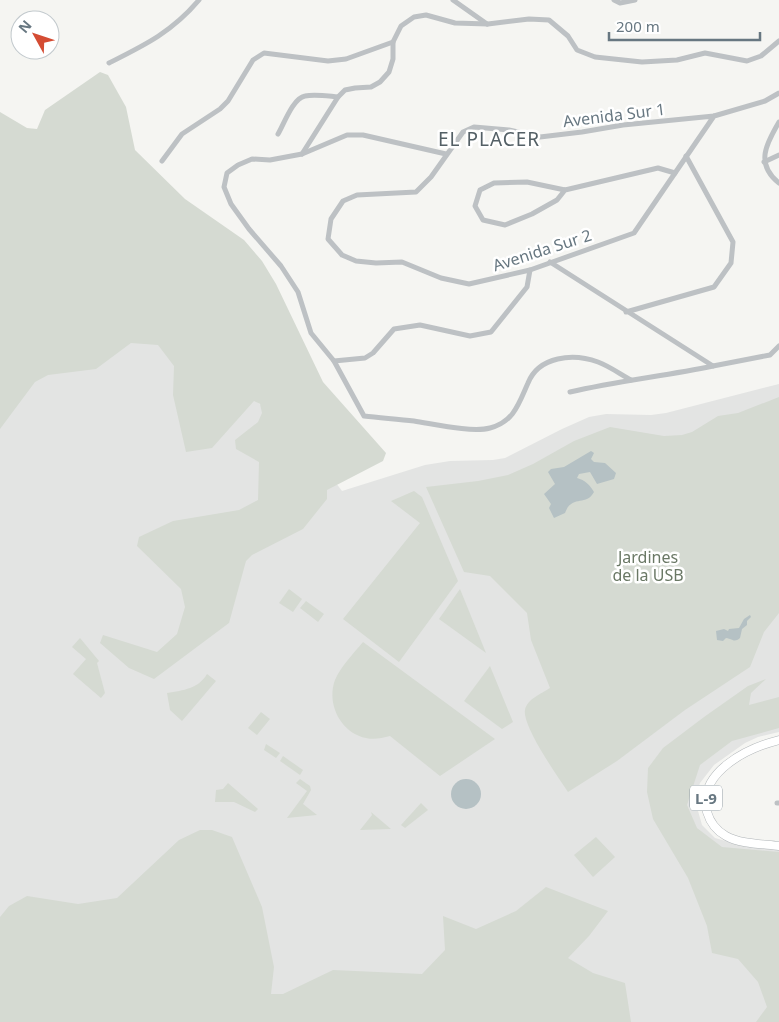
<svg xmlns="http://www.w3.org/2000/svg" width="779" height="1022" font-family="'Noto Sans',sans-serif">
  <rect width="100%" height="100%" fill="#f5f5f2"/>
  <path fill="#e3e4e3" d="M0,226L69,239L308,446L342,491L425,465L450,461L493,460L505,458L562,429L589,417L606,414L651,415L666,413L779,384V732L758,737L745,743L714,765L700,783L697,792L696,804L702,825L715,838L729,842L779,849V1022H0Z"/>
  <g fill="#d5dad2">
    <path d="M100,72L108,75L126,107L135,150L185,199L244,240L262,261L276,284L323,382L386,453L383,461L327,490V499L303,529L252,555L246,561L229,623L154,679L129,668L100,643L103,635L157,652L177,634L185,607L181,589L137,546L139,537L173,521L239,510L258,500L259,462L236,449L235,440L258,422L262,413L260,404L254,401L212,448L186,452L173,395L174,366L158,345L131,343L96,369L48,375L35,382L0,429V112L27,128L37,129L45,110Z"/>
    <path d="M779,397V613L764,632L750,667L685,710L617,761L568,792C558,777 522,726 525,710C527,699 541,694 550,688L531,640L527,613L490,576L464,572L426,487L478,481L508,475L533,464L574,441L610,427L664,436L682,435L692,432L718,416L738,413Z"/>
    <path d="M414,491L422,497L458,581L399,662L343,619L420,523L391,501Z"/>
    <path d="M289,589L302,599L293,612L279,603Z"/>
    <path d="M460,589L486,653L439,619Z"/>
    <path d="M306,601L324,614L318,622L300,608Z"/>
    <path d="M80,638L99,661L97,663L105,693L101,698L73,674L86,659L72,647Z"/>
    <path d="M363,642L495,739L440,776L390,736C382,738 374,740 366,738C341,733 326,704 335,680C341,666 354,653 363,642Z"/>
    <path d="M490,666L513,722L502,729L464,701Z"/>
    <path d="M207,674L216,681L182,721L170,710L167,693C184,690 198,689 207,674Z"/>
    <path d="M766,679L751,693L749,705L779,697V728L732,741L700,765L687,805L697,828L722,847L779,852V1022H756L767,1007L758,982L738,959L712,953L707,926L688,878L653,819L647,792L648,768L663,748L704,717L748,686Z"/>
    <path d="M261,712L270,719L257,735L248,728Z"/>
    <path d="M266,744L280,753L276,758L264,750Z"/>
    <path d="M283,756L303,770L300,775L280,761Z"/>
    <path d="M300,779L310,786L311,790L303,804L317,815L287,818L307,791L296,783Z"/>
    <path d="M228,783L258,809L255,812L234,802H215L216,790L223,789Z"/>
    <path d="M421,803L428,810L405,828L401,825Z"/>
    <path d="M371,812L391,829L360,830L372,815Z"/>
    <path d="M200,830H212L232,837L262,907L274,967L271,994H283L333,970L422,974L445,950L443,916L476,929L516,911L546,887L608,911L589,936L568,958L593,973L625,983L631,1022H0V917L9,906L27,896L78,904L117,898L179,840Z"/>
    <path d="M596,837L615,857L593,877L574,855Z"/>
  </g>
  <g fill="#b5c1c4">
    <path d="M591,451L594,453L591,459L594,462L605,463L616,473L614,479L597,484L590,472L579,474L577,478C585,480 590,485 594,492C586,507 572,494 565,513L554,518L549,508L551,504L544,494L555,484L548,472L551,469L564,467Z"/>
    <path d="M750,615L751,617L747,621V625L742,629L740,638C734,643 733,639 726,638L723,641L717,640L716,631L724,629L728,631L729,629L739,628L744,619Z"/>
    <circle cx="466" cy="794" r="15"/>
  </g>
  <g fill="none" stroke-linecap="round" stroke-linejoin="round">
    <defs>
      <path id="primary" d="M779,740C748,748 697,772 707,812C710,822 717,831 726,836C740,844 763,844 779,846"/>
    </defs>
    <use href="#primary" stroke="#b0b5b8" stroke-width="9"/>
    <g stroke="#bdc1c4" stroke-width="5">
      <path d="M453,0L487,24"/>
      <path d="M614,0L620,3L635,0"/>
      <path d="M109,63C145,45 172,32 199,0"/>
      <path d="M714,116L634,233L530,270L469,284L441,278L402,262L376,263L356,261L342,255L328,239L331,219L343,201L357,195L416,192L431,177L463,132L474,127L509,130L540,137L582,132L623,125L714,116L765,101L779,93"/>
      <path d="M779,122C766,144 755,164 779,183"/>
      <path d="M278,134C284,124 293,98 305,96C315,94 327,96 338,97"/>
      <path d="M302,154L338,97L345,90L355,88L371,87L380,82L389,72L393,59V42L401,26L414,17L426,15L455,23L488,24L529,19L549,20L568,36L577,50L595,57L642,62L677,60L705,53L747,61L761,56L779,41"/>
      <path d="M446,154L363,135H347L302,154L270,160L252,159L238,165L227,173L224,187L231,204L249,229L281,266L298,292L311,333L334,361L365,358L373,353L394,329L420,325L470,336L491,332L527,287L530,270"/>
      <path d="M162,161L182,134L220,109L228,101L253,60L264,53L328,61L346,59L393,42"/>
      <path d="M764,162L779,155"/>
      <path d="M565,190L557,200L532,214L505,225L483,220L475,206L480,190L494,183L527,182L565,190L658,168L675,173"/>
      <path d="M550,262L713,366L770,355L779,346"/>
      <path d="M626,312L714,287L731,263L733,242L686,156"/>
      <path d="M334,361L364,416C381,418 398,419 414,421C434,424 472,433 490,428C514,422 519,403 528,383C539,356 573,353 598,362C609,366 620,374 631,380"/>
      <path d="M570,392C618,381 665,376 713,366"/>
      <path d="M777,803H779"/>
    </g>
    <use href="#primary" stroke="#fff" stroke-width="8"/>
  </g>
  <g text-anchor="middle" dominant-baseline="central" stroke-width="5" stroke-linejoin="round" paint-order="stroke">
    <rect fill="#fff" stroke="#95a0a7" stroke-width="1" x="690" y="785.5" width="32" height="25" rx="4"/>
    <g font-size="15" font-weight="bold" fill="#677781">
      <text x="706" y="798">L-9</text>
    </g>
    <g font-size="16" fill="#677781" stroke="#fff">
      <text transform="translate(614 115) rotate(-7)">Avenida Sur 1</text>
      <text transform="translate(542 250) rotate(-18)">Avenida Sur 2</text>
    </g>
    <g font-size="16" fill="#6a7865" stroke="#fff">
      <text x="648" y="557">Jardines<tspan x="648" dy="18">de la USB</tspan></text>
    </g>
    <g font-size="19" letter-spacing="1" fill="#546066" stroke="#fff">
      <text x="489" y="139">EL PLACER</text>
    </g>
  </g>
  <g transform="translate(35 35) rotate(310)"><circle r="24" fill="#ffffff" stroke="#c2c9cd"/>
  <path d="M0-4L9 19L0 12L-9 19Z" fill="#d44c33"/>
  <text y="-8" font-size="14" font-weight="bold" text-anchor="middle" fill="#677781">N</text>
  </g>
  <path d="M609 32v8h151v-8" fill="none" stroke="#677781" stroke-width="2.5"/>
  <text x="616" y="32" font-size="15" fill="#677781" stroke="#ffffff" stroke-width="4" paint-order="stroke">200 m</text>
</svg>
